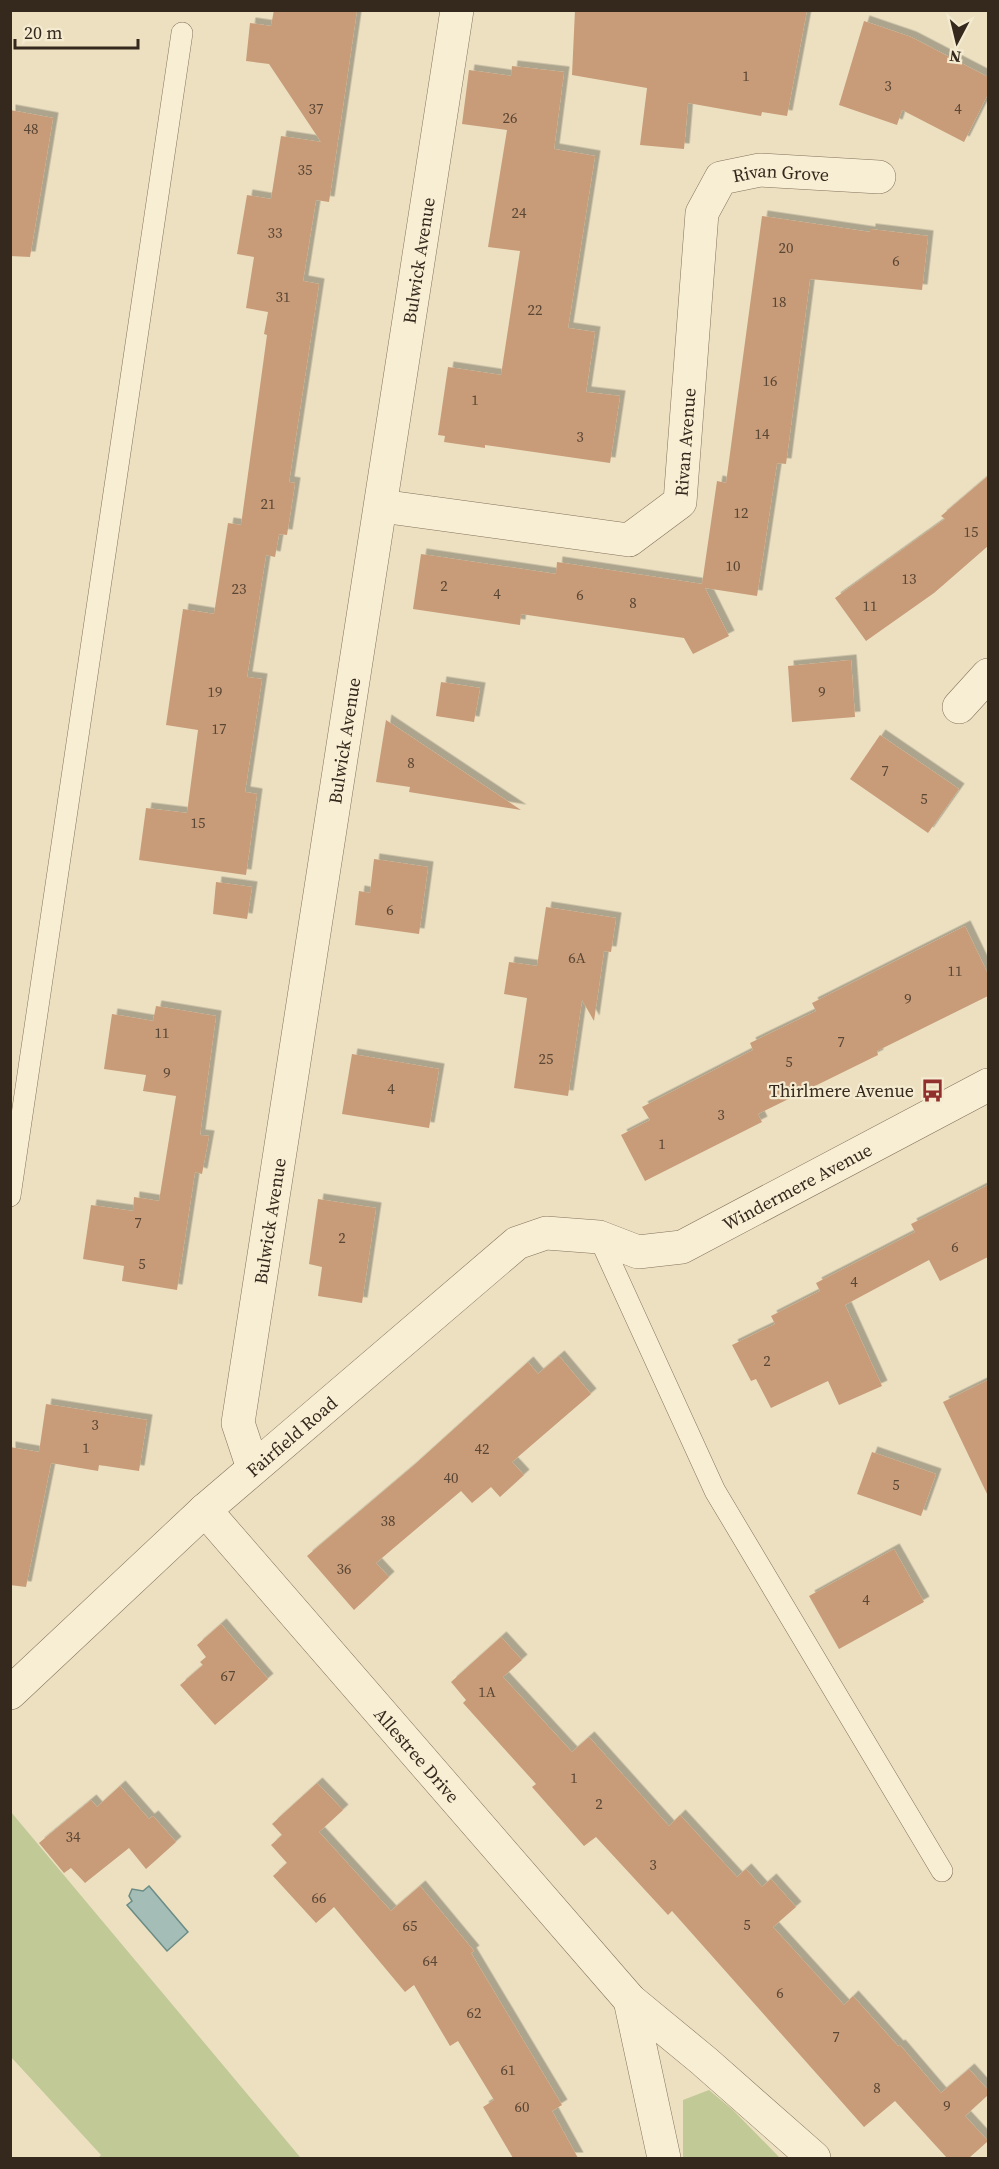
<svg xmlns="http://www.w3.org/2000/svg" width="999" height="2169" font-family="'Source Serif 4',serif">
  <defs>
    <filter id="shadow"><feDropShadow dx="5.5" dy="-5.5" stdDeviation="0" flood-color="#0004"/></filter>
  </defs>
  <rect width="100%" height="100%" fill="#ece0c1"/>
  <g fill="#c1c996">
    <path d="M11,1812L300,2157L302,2158H98L101,2155L11,2057Z"/>
    <path d="M709,2090L733,2110L780,2158H683V2100Z"/>
  </g>
  <path fill="#a4beb7" stroke="#6b8c85" stroke-width="1.5" d="M149,1886L188,1932L167,1951L127,1905L132,1901L129,1896L132,1889L143,1891Z"/>
  <g fill="#c89c79" filter="url(#shadow)">
    <path d="M274,10H357L329,202L316,200L303,281L319,284L289,482L295,483L287,535L279,534L275,557L266,555L247,677L262,679L245,792L257,794L246,875L139,860L146,808L187,813L198,730L166,725L183,609L214,614L228,523L241,525L267,335L264,334L268,312L246,308L254,257L237,254L247,195L271,199L281,136L321,142L269,64L246,61L250,23L271,26Z"/>
    <path d="M575,10H807L787,116L762,112L761,116L688,103L684,149L640,145L647,88L572,75Z"/>
    <path d="M864,21L911,37L988,77V94L964,142L902,110L897,125L839,105Z"/>
    <path d="M512,66L564,72L554,149L595,156L568,328L595,332L586,392L620,396L610,463L485,445V448L444,442L445,436L438,435L448,367L501,375L520,251L488,247L507,130L462,124L469,70L511,76Z"/>
    <path d="M10,110L53,118L30,257L10,256Z"/>
    <path d="M762,216L870,232V229L928,236L922,290L810,279L786,464L777,463L757,596L705,588L729,636L693,654L684,638L521,614L520,625L413,609L421,554L556,574L557,562L702,584L717,481L726,483Z"/>
    <path d="M988,476V546L934,593L866,641L835,598L945,519L941,516Z"/>
    <path d="M851,660L855,717L792,722L788,666Z"/>
    <path d="M441,682L480,688L474,722L436,716Z"/>
    <path d="M386,720L521,810L409,792L410,787L376,782Z"/>
    <path d="M880,735L959,789L928,833L850,779Z"/>
    <path d="M374,859L428,867L419,934L355,925L359,891L370,893Z"/>
    <path d="M216,882L252,887L247,919L213,914Z"/>
    <path d="M546,907L616,918L611,952L604,951L594,1021L582,1000L568,1096L514,1088L527,998L504,994L509,962L537,966Z"/>
    <path d="M965,926L988,974V996L877,1051L878,1055L758,1114L762,1122L645,1181L621,1135L650,1120L642,1107L753,1050L750,1043L816,1011L812,1003Z"/>
    <path d="M156,1006L216,1016L200,1135L209,1136L202,1174L195,1172L177,1290L122,1281L124,1266L83,1259L91,1205L133,1211L134,1197L159,1201L176,1096L143,1091L146,1075L104,1069L112,1014L153,1021Z"/>
    <path d="M352,1054L439,1069L429,1128L342,1114Z"/>
    <path d="M988,1185V1257L940,1281L929,1260L845,1305L882,1386L839,1405L828,1381L771,1408L756,1379L751,1381L732,1345L775,1324L771,1316L820,1291L816,1283L915,1232L911,1224Z"/>
    <path d="M318,1199L376,1208L362,1303L318,1296L322,1267L309,1264Z"/>
    <path d="M559,1356L591,1394L512,1462L524,1475L500,1497L491,1487L472,1503L461,1491L376,1563L389,1577L354,1610L307,1556L412,1467L528,1362L538,1374Z"/>
    <path d="M988,1380V1496L943,1402Z"/>
    <path d="M46,1404L147,1420L139,1471L99,1465L98,1471L51,1463L26,1587L10,1585V1447L39,1452Z"/>
    <path d="M872,1452L936,1474L921,1516L857,1494Z"/>
    <path d="M894,1549L924,1602L839,1649L809,1596Z"/>
    <path d="M221,1624L268,1679L215,1725L180,1685L203,1665L200,1662L206,1657L197,1645Z"/>
    <path d="M501,1637L522,1660L503,1677L572,1752L589,1737L669,1826L680,1815L737,1877L746,1869L762,1887L771,1879L796,1907L773,1927L844,2005L853,1996L898,2046L900,2045L941,2093L969,2069L988,2090V2095L965,2116L988,2141L969,2158H947L895,2101L864,2127L672,1911L668,1915L596,1837L584,1846L532,1787L536,1784L463,1703L466,1700L451,1682Z"/>
    <path d="M317,1783L343,1810L319,1832L391,1911L420,1886L474,1951L471,1953L562,2105L552,2111L578,2158H513L483,2107L494,2100L458,2041L450,2046L414,1985L405,1992L334,1907L316,1923L273,1876L287,1863L271,1845L282,1835L272,1824Z"/>
    <path d="M120,1786L149,1819L153,1816L176,1842L146,1869L129,1848L85,1883L71,1868L64,1873L39,1843L91,1800L97,1807Z"/>
  </g>
  <g fill="none" stroke-linecap="round" stroke-linejoin="round">
    <defs>
      <g id="lane">
        <path d="M10,1196L182,33"/>
        <path d="M599,1237L715,1491L942,1871"/>
      </g>
      <g id="street">
        <path id="s1" d="M381,506L629,540L680,502L702,213L721,178L760,170L879,177"/>
        <path d="M959,707L988,675"/>
        <path id="s2" d="M253,1468L238,1423L457,10"/>
        <path id="s3" d="M205,1510L630,2000L704,2061L814,2158"/>
        <path id="s4" d="M10,1693L205,1510L517,1243L546,1233L599,1237L638,1252L682,1247L988,1085"/>
        <path d="M630,2000L664,2158"/>
      </g>
    </defs>
    <use href="#lane" stroke="#84725a" stroke-width="22"/>
    <use href="#street" stroke="#84725a" stroke-width="34"/>
    <use href="#lane" stroke="#f7eed4" stroke-width="21"/>
    <use href="#street" stroke="#f7eed4" stroke-width="33"/>
  </g>
  <defs>
    <symbol id="bus-bare" viewBox="-9 -9 18 18"><path d="M-5-6H5V4H4V6H2V4H-2V6H-4V4H-5ZM-3.5-4V0h7V-4ZM-3.5 1.2v1.5H-2V1.2ZM2 1.2v1.5H3.5V1.2Z" fill="#912f2c" stroke="#f4ebd0" stroke-width="2.5" paint-order="stroke"/></symbol>
  </defs>
  <g fill-rule="evenodd">
    <use href="#bus-bare" x="916" y="1074" width="33" height="33"/>
  </g>
  <g text-anchor="middle" dominant-baseline="central" stroke-width="4.5" stroke-linejoin="round" paint-order="stroke">
    <g font-size="15" fill="#5a4634">
      <text x="746" y="75">1</text>
      <text x="888" y="85">3</text>
      <text x="316" y="108">37</text>
      <text x="958" y="108">4</text>
      <text x="510" y="117">26</text>
      <text x="31" y="128">48</text>
      <text x="305" y="169">35</text>
      <text x="519" y="212">24</text>
      <text x="275" y="232">33</text>
      <text x="786" y="247">20</text>
      <text x="896" y="260">6</text>
      <text x="283" y="296">31</text>
      <text x="779" y="301">18</text>
      <text x="535" y="309">22</text>
      <text x="770" y="380">16</text>
      <text x="475" y="399">1</text>
      <text x="762" y="433">14</text>
      <text x="580" y="436">3</text>
      <text x="268" y="503">21</text>
      <text x="741" y="512">12</text>
      <text x="971" y="531">15</text>
      <text x="733" y="565">10</text>
      <text x="909" y="578">13</text>
      <text x="444" y="585">2</text>
      <text x="239" y="588">23</text>
      <text x="497" y="593">4</text>
      <text x="580" y="594">6</text>
      <text x="633" y="602">8</text>
      <text x="870" y="605">11</text>
      <text x="215" y="691">19</text>
      <text x="822" y="691">9</text>
      <text x="219" y="728">17</text>
      <text x="411" y="762">8</text>
      <text x="885" y="770">7</text>
      <text x="924" y="798">5</text>
      <text x="198" y="822">15</text>
      <text x="390" y="909">6</text>
      <text x="577" y="957">6A</text>
      <text x="955" y="970">11</text>
      <text x="908" y="998">9</text>
      <text x="162" y="1032">11</text>
      <text x="841" y="1041">7</text>
      <text x="546" y="1058">25</text>
      <text x="789" y="1061">5</text>
      <text x="167" y="1072">9</text>
      <text x="391" y="1088">4</text>
      <text x="721" y="1114">3</text>
      <text x="662" y="1143">1</text>
      <text x="138" y="1222">7</text>
      <text x="342" y="1237">2</text>
      <text x="955" y="1246">6</text>
      <text x="142" y="1263">5</text>
      <text x="854" y="1281">4</text>
      <text x="767" y="1360">2</text>
      <text x="95" y="1424">3</text>
      <text x="86" y="1447">1</text>
      <text x="482" y="1448">42</text>
      <text x="451" y="1477">40</text>
      <text x="896" y="1484">5</text>
      <text x="388" y="1520">38</text>
      <text x="344" y="1568">36</text>
      <text x="866" y="1599">4</text>
      <text x="228" y="1675">67</text>
      <text x="487" y="1691">1A</text>
      <text x="574" y="1777">1</text>
      <text x="599" y="1803">2</text>
      <text x="73" y="1836">34</text>
      <text x="653" y="1864">3</text>
      <text x="319" y="1897">66</text>
      <text x="747" y="1924">5</text>
      <text x="410" y="1925">65</text>
      <text x="430" y="1960">64</text>
      <text x="780" y="1992">6</text>
      <text x="474" y="2012">62</text>
      <text x="836" y="2036">7</text>
      <text x="508" y="2069">61</text>
      <text x="877" y="2087">8</text>
      <text x="947" y="2105">9</text>
      <text x="522" y="2106">60</text>
    </g>
    <g font-size="18" fill="#35291d" stroke="#f4ebd0">
      <text stroke="none"><textPath href="#s1" startOffset="704">Rivan Grove</textPath></text>
      <text stroke="none"><textPath href="#s2" startOffset="1224">Bulwick Avenue</textPath></text>
      <text stroke="none"><textPath href="#s1" startOffset="374">Rivan Avenue</textPath></text>
      <text stroke="none"><textPath href="#s2" startOffset="738">Bulwick Avenue</textPath></text>
      <text stroke="none"><textPath href="#s4" startOffset="978">Windermere Avenue</textPath></text>
      <text stroke="none"><textPath href="#s2" startOffset="252">Bulwick Avenue</textPath></text>
      <text stroke="none"><textPath href="#s4" startOffset="381">Fairfield Road</textPath></text>
      <text stroke="none"><textPath href="#s3" startOffset="324">Allestree Drive</textPath></text>
    </g>
    <g font-size="18" fill="#35291d" stroke="#f4ebd0" text-anchor="end">
      <text x="914" y="1090">Thirlmere Avenue</text>
    </g>
  </g>
  <rect width="999" height="2169" fill="none" stroke="#35291d" stroke-width="24"/>
  <g transform="translate(957 42) rotate(187)" stroke="#f4ebd0" stroke-width="4.5" paint-order="stroke">
  <path d="M0-4.5L10 22L0 15L-10 22Z" fill="#35291d"/>
  <text y="-9" font-size="16" font-weight="bold" text-anchor="middle" fill="#35291d">N</text>
  </g>
  <path d="M15 39v9h123v-9" fill="none" stroke="#35291d" stroke-width="3"/>
  <text x="24" y="39" font-size="18" fill="#35291d" stroke="#f4ebd0" stroke-width="4.5" paint-order="stroke">20 m</text>
</svg>
